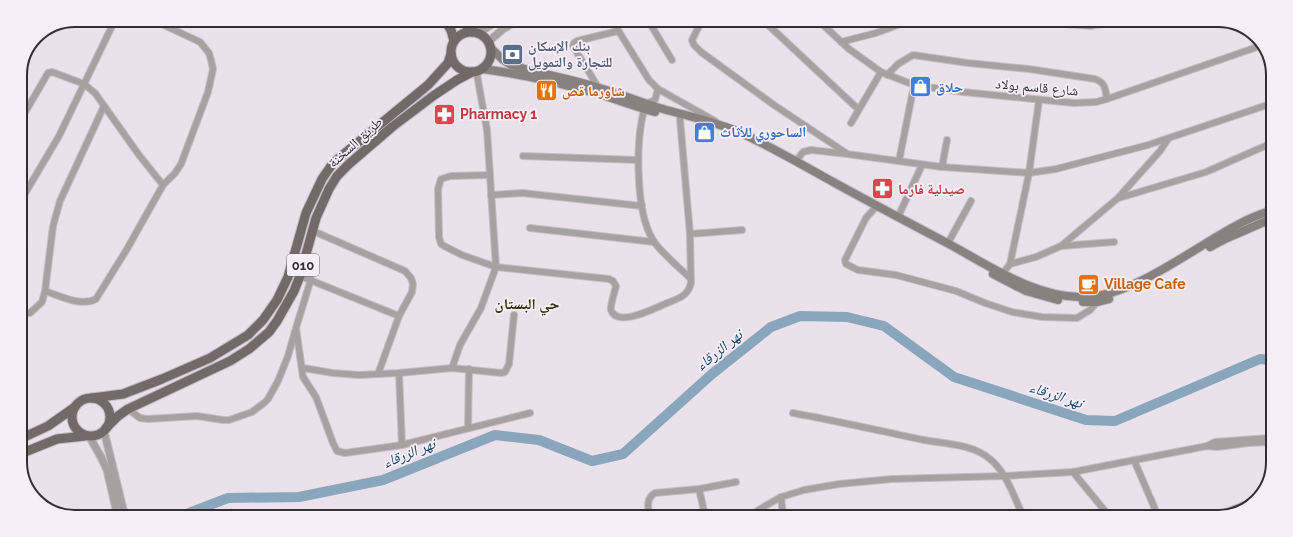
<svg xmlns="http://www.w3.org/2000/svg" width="1293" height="537" font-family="Raleway,'Noto Naskh Arabic',sans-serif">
  <rect width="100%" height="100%" fill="#eae1eb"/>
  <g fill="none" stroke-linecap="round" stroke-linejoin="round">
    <path stroke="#89a6bd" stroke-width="10" d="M189,513L228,498L299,497L383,480L495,435L539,440L592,461L623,454L712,374L771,327L800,316L847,317L884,326L954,377L1086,420L1115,421L1260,359L1270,360"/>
    <defs>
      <g id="minor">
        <path d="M613,22L649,80L658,89L715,121"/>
        <path d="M649,22L672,60"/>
        <path d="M701,22L692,40L694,45L701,52L774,105L846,153"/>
        <path d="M765,22L858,109"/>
        <path d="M821,23L849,49L881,72L914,85L963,92L1074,103L1096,102L1107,99L1263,45"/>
        <path d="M1066,24L1090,26L1102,24"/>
        <path d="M841,42L876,33L903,23"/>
        <path d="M887,75L898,64L913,55L968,63L1029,69L1095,79C1106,83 1105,89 1107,99"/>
        <path d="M598,87L573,46L574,43L577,41L618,31"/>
        <path d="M658,89L655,100L646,104C635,136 635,211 653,240C659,251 680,268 690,278"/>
        <path d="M20,121L48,73L52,72L55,73L84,84L95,93L139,155L163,185"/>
        <path d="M851,123L881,72"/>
        <path d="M523,156L638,160"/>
        <path d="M796,161L803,152L811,150L847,154L942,167L1029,173L1056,169L1148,145L1273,103"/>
        <path d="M899,161L914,85"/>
        <path d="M942,167L947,140"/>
        <path d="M490,175L451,176L441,179L438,189L439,237L441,244L446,247L462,255L496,267L609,279L613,281L616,286C615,291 610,305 611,310C617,328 655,308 665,304C671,301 680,299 685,294C688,291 690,288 691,283L690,234L680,119"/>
        <path d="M491,195L522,193L642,206"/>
        <path d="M1119,198L1206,172L1272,143"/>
        <path d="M20,202L59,136L115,20"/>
        <path d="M874,209L866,218L845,260L846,264L858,270L896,275L956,291L985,303L1012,312L1042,317L1077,318L1090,310L1097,302"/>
        <path d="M898,217L922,165"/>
        <path d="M530,228L654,242"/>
        <path d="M313,231L405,271L411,278L413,284L412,292L399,316L378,374"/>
        <path d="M690,234L742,230"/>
        <path d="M948,243L971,201"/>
        <path d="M1061,246L1114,242"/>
        <path d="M1010,264L1036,257L1061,246L1118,198L1160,151L1168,139"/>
        <path d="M1003,273L1010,264L1029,173L1039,100"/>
        <path d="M300,276L399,316"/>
        <path d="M311,279L296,328L303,377L316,397L333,443L337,451L345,453L402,445L530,413"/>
        <path d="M45,291C60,296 81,307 96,299L127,249L163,185L175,173L181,164L208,92L213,69L211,60L209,53L200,42L153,20"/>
        <path d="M20,313H30L42,302L45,291L53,226L60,201L104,106"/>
        <path d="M303,368L333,373L359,375L399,373L452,368L501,373L505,372L509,364L514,315"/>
        <path d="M452,368L460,345L481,308L496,267L487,130L477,75L478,71"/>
        <path d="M399,373L402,445"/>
        <path d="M128,409L140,418L148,419L197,416L223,420H229L252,412L264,403L268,399L278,381L288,356L295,331"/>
        <path d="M793,413C837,421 880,431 924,440C946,444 972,444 990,459C1007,473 1014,497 1023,516"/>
        <path d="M468,428L469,369"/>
        <path d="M1207,446L1215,442L1269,438"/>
        <path d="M1134,460L1158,516"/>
        <path d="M1073,472L1110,517"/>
        <path d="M699,489L705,515"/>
        <path d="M781,497L783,515"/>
        <path d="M649,515C648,507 646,498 655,493L699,489L736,482"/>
        <path d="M751,515L765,506L781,497L804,490L839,484L892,479L1005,476L1073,472L1207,446L1217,447L1249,443L1269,442"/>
      </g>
      <g id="tertiary">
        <path d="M478,33L498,21"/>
        <path d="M488,42L503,29L515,22"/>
        <path d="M104,431L124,513"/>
        <path d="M89,436L101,457L107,470L117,513"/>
      </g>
      <g id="secondary">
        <path d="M490,47L502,59L511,65C539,74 568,78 596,87C619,93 641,103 663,109C688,116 715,122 739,132C772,147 804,166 835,183C873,204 911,224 949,244C991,267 1039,300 1088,297C1137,294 1196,246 1241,223C1250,218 1261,214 1272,210"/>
        <path d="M482,69C522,74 561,83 599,94C618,100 636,107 655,112"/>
        <path d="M1210,247L1225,239L1271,219"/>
        <path d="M993,274L1026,291L1058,300"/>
        <path d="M1083,302H1097L1109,299"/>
        <path d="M1216,517L1252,503"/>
      </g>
      <g id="primary">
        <path d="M445,21L451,30L454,41"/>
        <path d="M462,21L472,32"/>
        <circle cx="471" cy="52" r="20"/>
        <circle cx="91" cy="417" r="19"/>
        <path d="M92,398L123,394L162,379L210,358L248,335L263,320L277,300L288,277L306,213L322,179L333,163L428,85L448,63L451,54"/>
        <path d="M106,428L118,416L128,409L230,361L249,349L269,332L277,321L294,291L300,276L316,218L329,189L337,176L349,164L392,127L433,96L457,80L472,72"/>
        <path d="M20,439L48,426L75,407"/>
        <path d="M20,454L57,439L85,436"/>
      </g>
    </defs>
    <use href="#minor" stroke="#c5bdc6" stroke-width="8"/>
    <use href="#tertiary" stroke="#c5bdc6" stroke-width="9"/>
    <use href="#secondary" stroke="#c5bdc6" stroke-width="10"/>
    <use href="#primary" stroke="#c5bdc6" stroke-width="11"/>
    <use href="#minor" stroke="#a7a1a1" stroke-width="6"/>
    <use href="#tertiary" stroke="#a7a1a1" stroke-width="7"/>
    <use href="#secondary" stroke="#898080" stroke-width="8"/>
    <use href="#primary" stroke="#736969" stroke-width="9"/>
  </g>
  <defs>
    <symbol id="bank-square" viewBox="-11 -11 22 22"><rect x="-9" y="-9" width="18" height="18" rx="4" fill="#5c6f8a" stroke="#f7eff8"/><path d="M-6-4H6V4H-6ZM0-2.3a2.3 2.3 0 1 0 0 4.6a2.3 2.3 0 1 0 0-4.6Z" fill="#fff"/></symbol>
    <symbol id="shop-square" viewBox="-11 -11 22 22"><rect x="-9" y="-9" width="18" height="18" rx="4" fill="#3f7fe0" stroke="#f7eff8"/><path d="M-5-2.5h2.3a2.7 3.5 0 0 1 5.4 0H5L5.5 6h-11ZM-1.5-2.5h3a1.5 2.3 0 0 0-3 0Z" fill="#fff"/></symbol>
    <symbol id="restaurant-square" viewBox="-11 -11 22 22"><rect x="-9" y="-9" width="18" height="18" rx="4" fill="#e8710a" stroke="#f7eff8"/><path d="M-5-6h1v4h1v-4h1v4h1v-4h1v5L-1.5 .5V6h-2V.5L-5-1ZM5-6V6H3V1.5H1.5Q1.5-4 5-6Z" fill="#fff"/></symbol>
    <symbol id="pharmacy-square" viewBox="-11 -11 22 22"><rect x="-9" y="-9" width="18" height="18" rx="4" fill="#e0444e" stroke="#f7eff8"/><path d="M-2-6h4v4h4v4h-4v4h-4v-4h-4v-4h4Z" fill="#fff"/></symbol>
    <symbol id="cafe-square" viewBox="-11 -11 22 22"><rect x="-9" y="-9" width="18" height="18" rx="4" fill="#e8710a" stroke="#f7eff8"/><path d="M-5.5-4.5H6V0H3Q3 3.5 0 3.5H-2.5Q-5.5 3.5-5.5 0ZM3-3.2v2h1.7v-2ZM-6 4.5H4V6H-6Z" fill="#fff"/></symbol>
  </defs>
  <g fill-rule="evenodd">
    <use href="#bank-square" x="500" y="42" width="25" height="25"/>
    <use href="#shop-square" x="908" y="74" width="25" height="25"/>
    <use href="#restaurant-square" x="534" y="78" width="25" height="25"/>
    <use href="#pharmacy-square" x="432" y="102" width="25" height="25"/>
    <use href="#shop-square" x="692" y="120" width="25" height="25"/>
    <use href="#pharmacy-square" x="870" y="176" width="25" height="25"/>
    <use href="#cafe-square" x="1076" y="272" width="25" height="25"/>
  </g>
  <g text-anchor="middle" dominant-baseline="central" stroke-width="3.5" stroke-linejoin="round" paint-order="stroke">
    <rect fill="#f7eff8" stroke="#6d696d" stroke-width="1" x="287" y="254" width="32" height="22" rx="3"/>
    <g font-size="13" font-weight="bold" fill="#322f32">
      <text x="303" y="265">010</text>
    </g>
    <g font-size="14" font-weight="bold" fill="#4e5e75" stroke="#f7eff8" text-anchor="start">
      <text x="528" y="46">بنك الإسكان<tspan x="528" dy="16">للتجارة والتمويل</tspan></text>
    </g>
    <g font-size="14" font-weight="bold" fill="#366cbe" stroke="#f7eff8" text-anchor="start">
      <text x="936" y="87">حلاق</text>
      <text x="720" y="132">الساحوري للأثاث</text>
    </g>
    <g font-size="14" fill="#322f32" stroke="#f7eff8">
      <text transform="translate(1037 87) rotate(5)">شارع قاسم بولاد</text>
      <text transform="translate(355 142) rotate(-42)">طريق السخنة</text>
    </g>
    <g font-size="14" font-weight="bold" fill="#c56008" stroke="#f7eff8" text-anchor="start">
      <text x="562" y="91">شاورما قص</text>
      <text x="1104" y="284">Village Cafe</text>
    </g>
    <g font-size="14" font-weight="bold" fill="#be3a42" stroke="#f7eff8" text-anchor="start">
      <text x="460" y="114">Pharmacy 1</text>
      <text x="898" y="189">صيدلية فارما</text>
    </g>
    <g font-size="15" font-weight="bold" fill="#323309" stroke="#f7eff8">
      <text x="527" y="304">حي البستان</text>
    </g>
    <g font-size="15" font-style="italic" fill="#114364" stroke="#f7eff8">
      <text transform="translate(719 350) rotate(-39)">نهر الزرقاء</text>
      <text transform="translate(1056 395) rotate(18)">نهر الزرقاء</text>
      <text transform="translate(409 453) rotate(-22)">نهر الزرقاء</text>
    </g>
  </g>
  <path d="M0 0H1293V537H0ZM75 27H1218A48 48 0 0 1 1266 75V462A48 48 0 0 1 1218 510H75A48 48 0 0 1 27 462V75A48 48 0 0 1 75 27Z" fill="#f7eff8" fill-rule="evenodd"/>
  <path fill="none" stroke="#322f32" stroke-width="2" d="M75 27H1218A48 48 0 0 1 1266 75V462A48 48 0 0 1 1218 510H75A48 48 0 0 1 27 462V75A48 48 0 0 1 75 27Z"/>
</svg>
